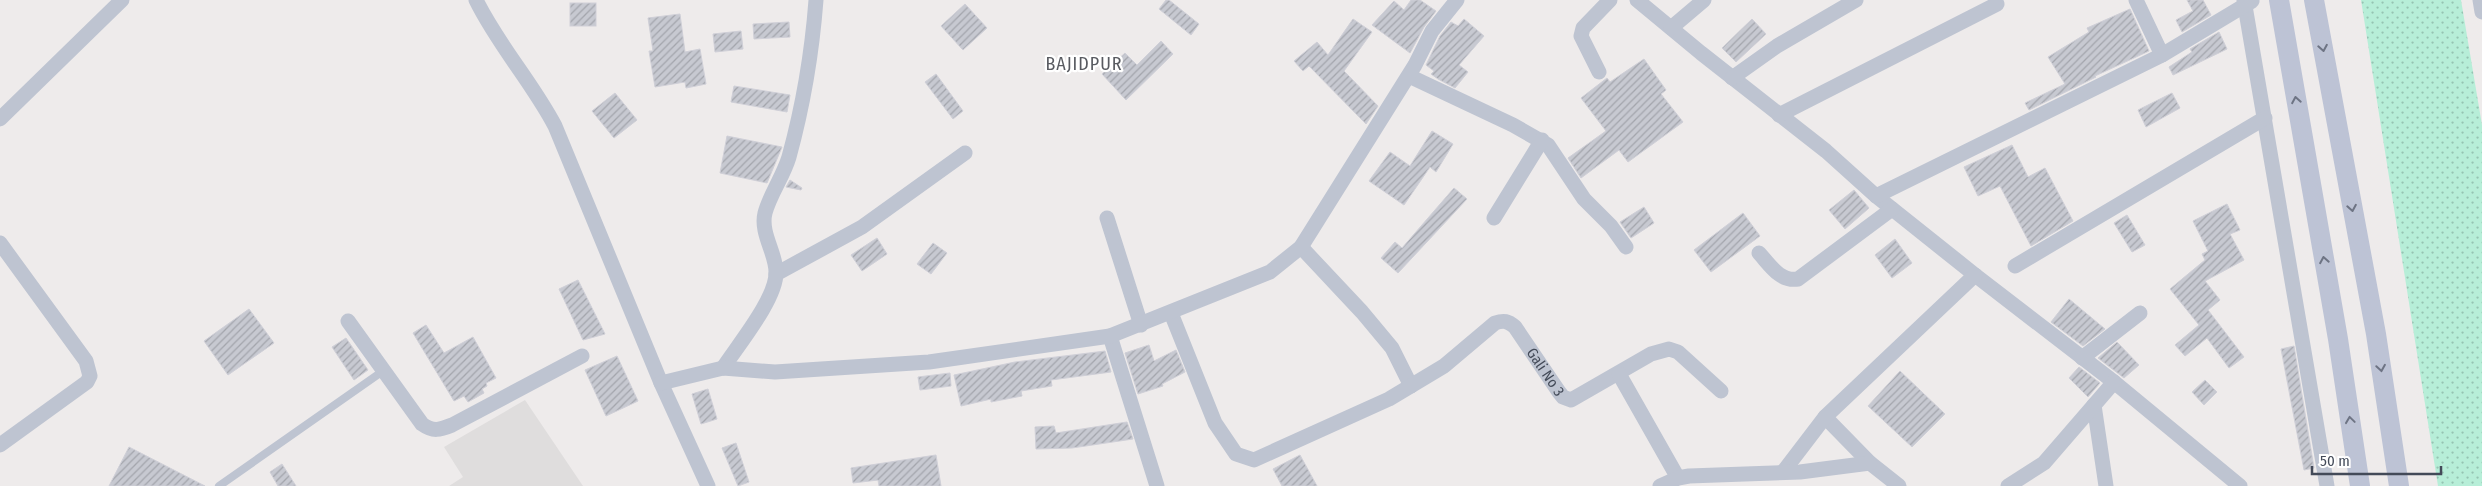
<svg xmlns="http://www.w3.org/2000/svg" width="2482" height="486" font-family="'Fira Sans Condensed',sans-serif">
  <defs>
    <pattern id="grass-dots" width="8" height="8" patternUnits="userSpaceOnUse" patternTransform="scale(1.25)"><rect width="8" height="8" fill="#b7eed8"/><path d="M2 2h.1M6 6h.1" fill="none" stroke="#96c3b2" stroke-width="1.8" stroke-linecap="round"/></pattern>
    <pattern id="building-hatch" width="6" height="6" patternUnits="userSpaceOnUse" patternTransform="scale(1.25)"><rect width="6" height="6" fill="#c7c9d1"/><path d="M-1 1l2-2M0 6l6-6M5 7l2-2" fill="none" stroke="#a3a5ac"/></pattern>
  </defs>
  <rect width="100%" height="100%" fill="#eeebeb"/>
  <path fill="#dfdddd" d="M525,400L583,486H449L463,477L444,447Z"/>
  <path fill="url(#grass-dots)" d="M2361,0H2461L2482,125V486H2438Z"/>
  <g fill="url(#building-hatch)" stroke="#cfcfd7">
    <path d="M1166,0H1169L1199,24L1191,35L1159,9Z"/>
    <path d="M1411,0H1420L1436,11L1424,27L1410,53L1372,25L1394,1L1404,10Z"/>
    <path d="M2187,0H2203L2211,15L2182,32L2176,20L2193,11Z"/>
    <rect x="570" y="3" width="26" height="23"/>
    <path d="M965,4L987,28L963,50L941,26Z"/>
    <path d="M2130,9L2149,51L2095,76L2096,77L2029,110L2025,103L2065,84L2048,57L2089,32L2087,28Z"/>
    <path d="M680,14L685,52L700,49L706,84L686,88L685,82L655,87L649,51H653L648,18Z"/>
    <path d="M1353,19L1372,32L1344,71L1378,106L1366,124L1309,66L1303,71L1294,61L1317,42L1328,55Z"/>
    <path d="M1464,19L1484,36L1459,65L1468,72L1455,88L1438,79L1431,74L1434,71L1426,65L1440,36L1451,22L1458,26Z"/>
    <path d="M1752,19L1766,34L1736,62L1722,48Z"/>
    <path d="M789,22L790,37L754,39L753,24Z"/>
    <path d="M741,31L743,49L715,52L713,34Z"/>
    <path d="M2219,32L2227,49L2173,75L2169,67L2192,52L2190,49Z"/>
    <path d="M1161,41L1173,54L1126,100L1102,74L1125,53L1137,65Z"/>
    <path d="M1644,59L1666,90L1661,94L1683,122L1628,162L1619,150L1581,178L1568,158L1606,131L1581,98L1607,78L1610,82Z"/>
    <path d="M936,74L963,111L953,119L925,82Z"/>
    <path d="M734,86L790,95L787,112L731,102Z"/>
    <path d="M615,93L637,120L614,138L592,111Z"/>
    <path d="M2172,93L2180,108L2146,127L2138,110Z"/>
    <path d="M1432,131L1453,144L1436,172L1430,167L1404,205L1369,181L1390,152L1410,166Z"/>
    <path d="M727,136L782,147L767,183L720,173Z"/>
    <path d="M2012,145L2028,177L2045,168L2073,221L2031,246L2000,186L1978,196L1964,167Z"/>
    <path d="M790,180L802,188L801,190L786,187Z"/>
    <path d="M1454,188L1467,199L1398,273L1381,258L1395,242L1402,248Z"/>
    <path d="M1854,190L1869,208L1845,229L1829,210Z"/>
    <path d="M2227,204L2240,230L2230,234L2244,260L2205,281L2220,300L2208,310L2244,357L2229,368L2207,338L2185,356L2175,345L2199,325L2170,289L2205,260L2202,254L2208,251L2193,221Z"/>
    <path d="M1644,207L1654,223L1631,238L1620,222Z"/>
    <path d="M1743,213L1760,236L1711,272L1694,250Z"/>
    <path d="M2127,215L2145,245L2132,252L2114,223Z"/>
    <path d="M877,238L887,254L862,271L851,255Z"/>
    <path d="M1895,239L1912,263L1892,278L1875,255Z"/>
    <path d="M933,243L947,253L931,274L917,264Z"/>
    <path d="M578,280L605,334L583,340L559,289Z"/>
    <path d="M2069,299L2105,329L2083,346L2051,322Z"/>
    <path d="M249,309L274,343L228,375L204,341Z"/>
    <path d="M426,325L444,353L473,337L496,378L486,383L487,386L482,389L484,393L468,402L464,396L454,401L413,333Z"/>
    <path d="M346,338L368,370L354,380L332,347Z"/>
    <path d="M2117,342L2139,365L2124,378L2098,358Z"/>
    <path d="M1149,345L1154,361L1176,350L1185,372L1162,384L1163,386L1138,394L1125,353Z"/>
    <path d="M2294,346L2314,468L2304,470L2281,349Z"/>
    <path d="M1105,351L1111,372L1051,380L1052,386L1021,391L1022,396L991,402V399L961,406L954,375L1015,362Z"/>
    <path d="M617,356L638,401L606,416L585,370Z"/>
    <path d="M2079,367L2100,383L2088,397L2069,378Z"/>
    <path d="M1900,371L1945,414L1912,447L1868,406Z"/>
    <path d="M950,373L951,386L920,390L918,377Z"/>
    <path d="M2205,380L2217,392L2204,405L2192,392Z"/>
    <path d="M708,389L717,419L701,424L692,394Z"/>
    <path d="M1127,422L1133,439L1072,448L1036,449L1035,427L1054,426L1056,433Z"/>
    <path d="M736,443L749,482L738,486L722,448Z"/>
    <path d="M129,447L205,486H109Z"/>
    <path d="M936,455L941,486H879L878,480L853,483L851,468Z"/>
    <path d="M1300,455L1317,486H1282L1273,469Z"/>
    <path d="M282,464L296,486H278L270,472Z"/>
  </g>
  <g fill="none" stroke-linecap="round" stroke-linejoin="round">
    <path stroke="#bec4d1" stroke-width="8" d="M219,486L383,371"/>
    <g stroke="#bec4d1" stroke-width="15">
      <path d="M476,0C498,45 532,82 555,126L661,383L708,486"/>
      <path d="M1637,0L1701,53L1826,151L1876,196L1975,275L2114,382L2240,486"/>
      <path d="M2136,0L2162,55"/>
      <path d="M2244,0L2327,486"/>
      <path d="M2480,0L2482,12"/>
      <path d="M1671,28L1704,0"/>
      <path d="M1599,72L1581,36L1583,28L1610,0"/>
      <path d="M1409,76L1513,125L1548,145L1584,199L1611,226L1626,247"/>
      <path d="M1732,78L1777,46L1856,0"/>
      <path d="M1779,115L1997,4"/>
      <path d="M0,119L122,0"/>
      <path d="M1876,196L2162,55L2252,1"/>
      <path d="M1107,218L1141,325"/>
      <path d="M1494,218L1542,140"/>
      <path d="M0,243L86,361L90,376L87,382L0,445"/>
      <path d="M1301,247L1362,312L1392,348L1411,386"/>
      <path d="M1759,253C1770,265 1780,282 1798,279L1892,209"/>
      <path d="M2015,266L2265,118"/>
      <path d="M776,274L862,227L965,153"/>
      <path id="s1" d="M1171,313L1215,423L1236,454L1254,460L1389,399L1444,366L1495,323C1504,320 1508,321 1515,327L1559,392L1563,397L1571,400L1651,354L1669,349L1678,352L1721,391"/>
      <path d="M348,321L422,424C433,432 440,430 452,425L582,356"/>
      <path d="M1110,336L1157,486"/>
      <path d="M2082,358L2140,313"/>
      <path d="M723,368C738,345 777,298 776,272C776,253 760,233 765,213C770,194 783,177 789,157C803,106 812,53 816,0"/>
      <path d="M1619,374L1678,478"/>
      <path d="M661,383L723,368L775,372L929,362L1110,336L1270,272L1301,247L1415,65L1432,31L1457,0"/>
      <path d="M2094,405L2106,486"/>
      <path d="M1825,417L1870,463L1899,486"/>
      <path d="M1783,472L1825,417L1975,275"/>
      <path d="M1660,486L1678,478L1689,476L1800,472L1870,463"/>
      <path d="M2008,486L2044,463L2114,382"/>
    </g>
    <g stroke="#bdc3d5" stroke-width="20">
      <path d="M2279,0L2338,339L2360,486"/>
      <path d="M2314,0L2376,334L2399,486"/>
    </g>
  </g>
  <defs><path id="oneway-chevron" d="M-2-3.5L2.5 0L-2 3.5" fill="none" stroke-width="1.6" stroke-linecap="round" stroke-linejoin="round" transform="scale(1.25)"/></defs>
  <g stroke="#6e7484">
    <use href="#oneway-chevron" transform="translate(2323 48) rotate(80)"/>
    <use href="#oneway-chevron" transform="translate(2296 100) rotate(-100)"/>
    <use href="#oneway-chevron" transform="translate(2352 208) rotate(80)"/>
    <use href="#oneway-chevron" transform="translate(2324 260) rotate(-100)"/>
    <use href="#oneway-chevron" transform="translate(2381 368) rotate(81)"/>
    <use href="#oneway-chevron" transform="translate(2350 420) rotate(-98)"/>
  </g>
  <g text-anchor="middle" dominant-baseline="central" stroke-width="4.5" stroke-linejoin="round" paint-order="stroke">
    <g font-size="15" fill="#434a58" stroke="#fff">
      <text stroke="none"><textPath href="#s1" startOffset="530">Gali No 3</textPath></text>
    </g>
    <g font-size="18" letter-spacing="1" fill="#585a60" stroke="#fff">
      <text x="1084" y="64">BAJIDPUR</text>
    </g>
  </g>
  <path d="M2312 466v8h129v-8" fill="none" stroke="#434a58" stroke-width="2.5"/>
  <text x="2320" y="466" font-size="15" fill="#434a58" stroke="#ffffff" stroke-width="4" paint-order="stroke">50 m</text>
</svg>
